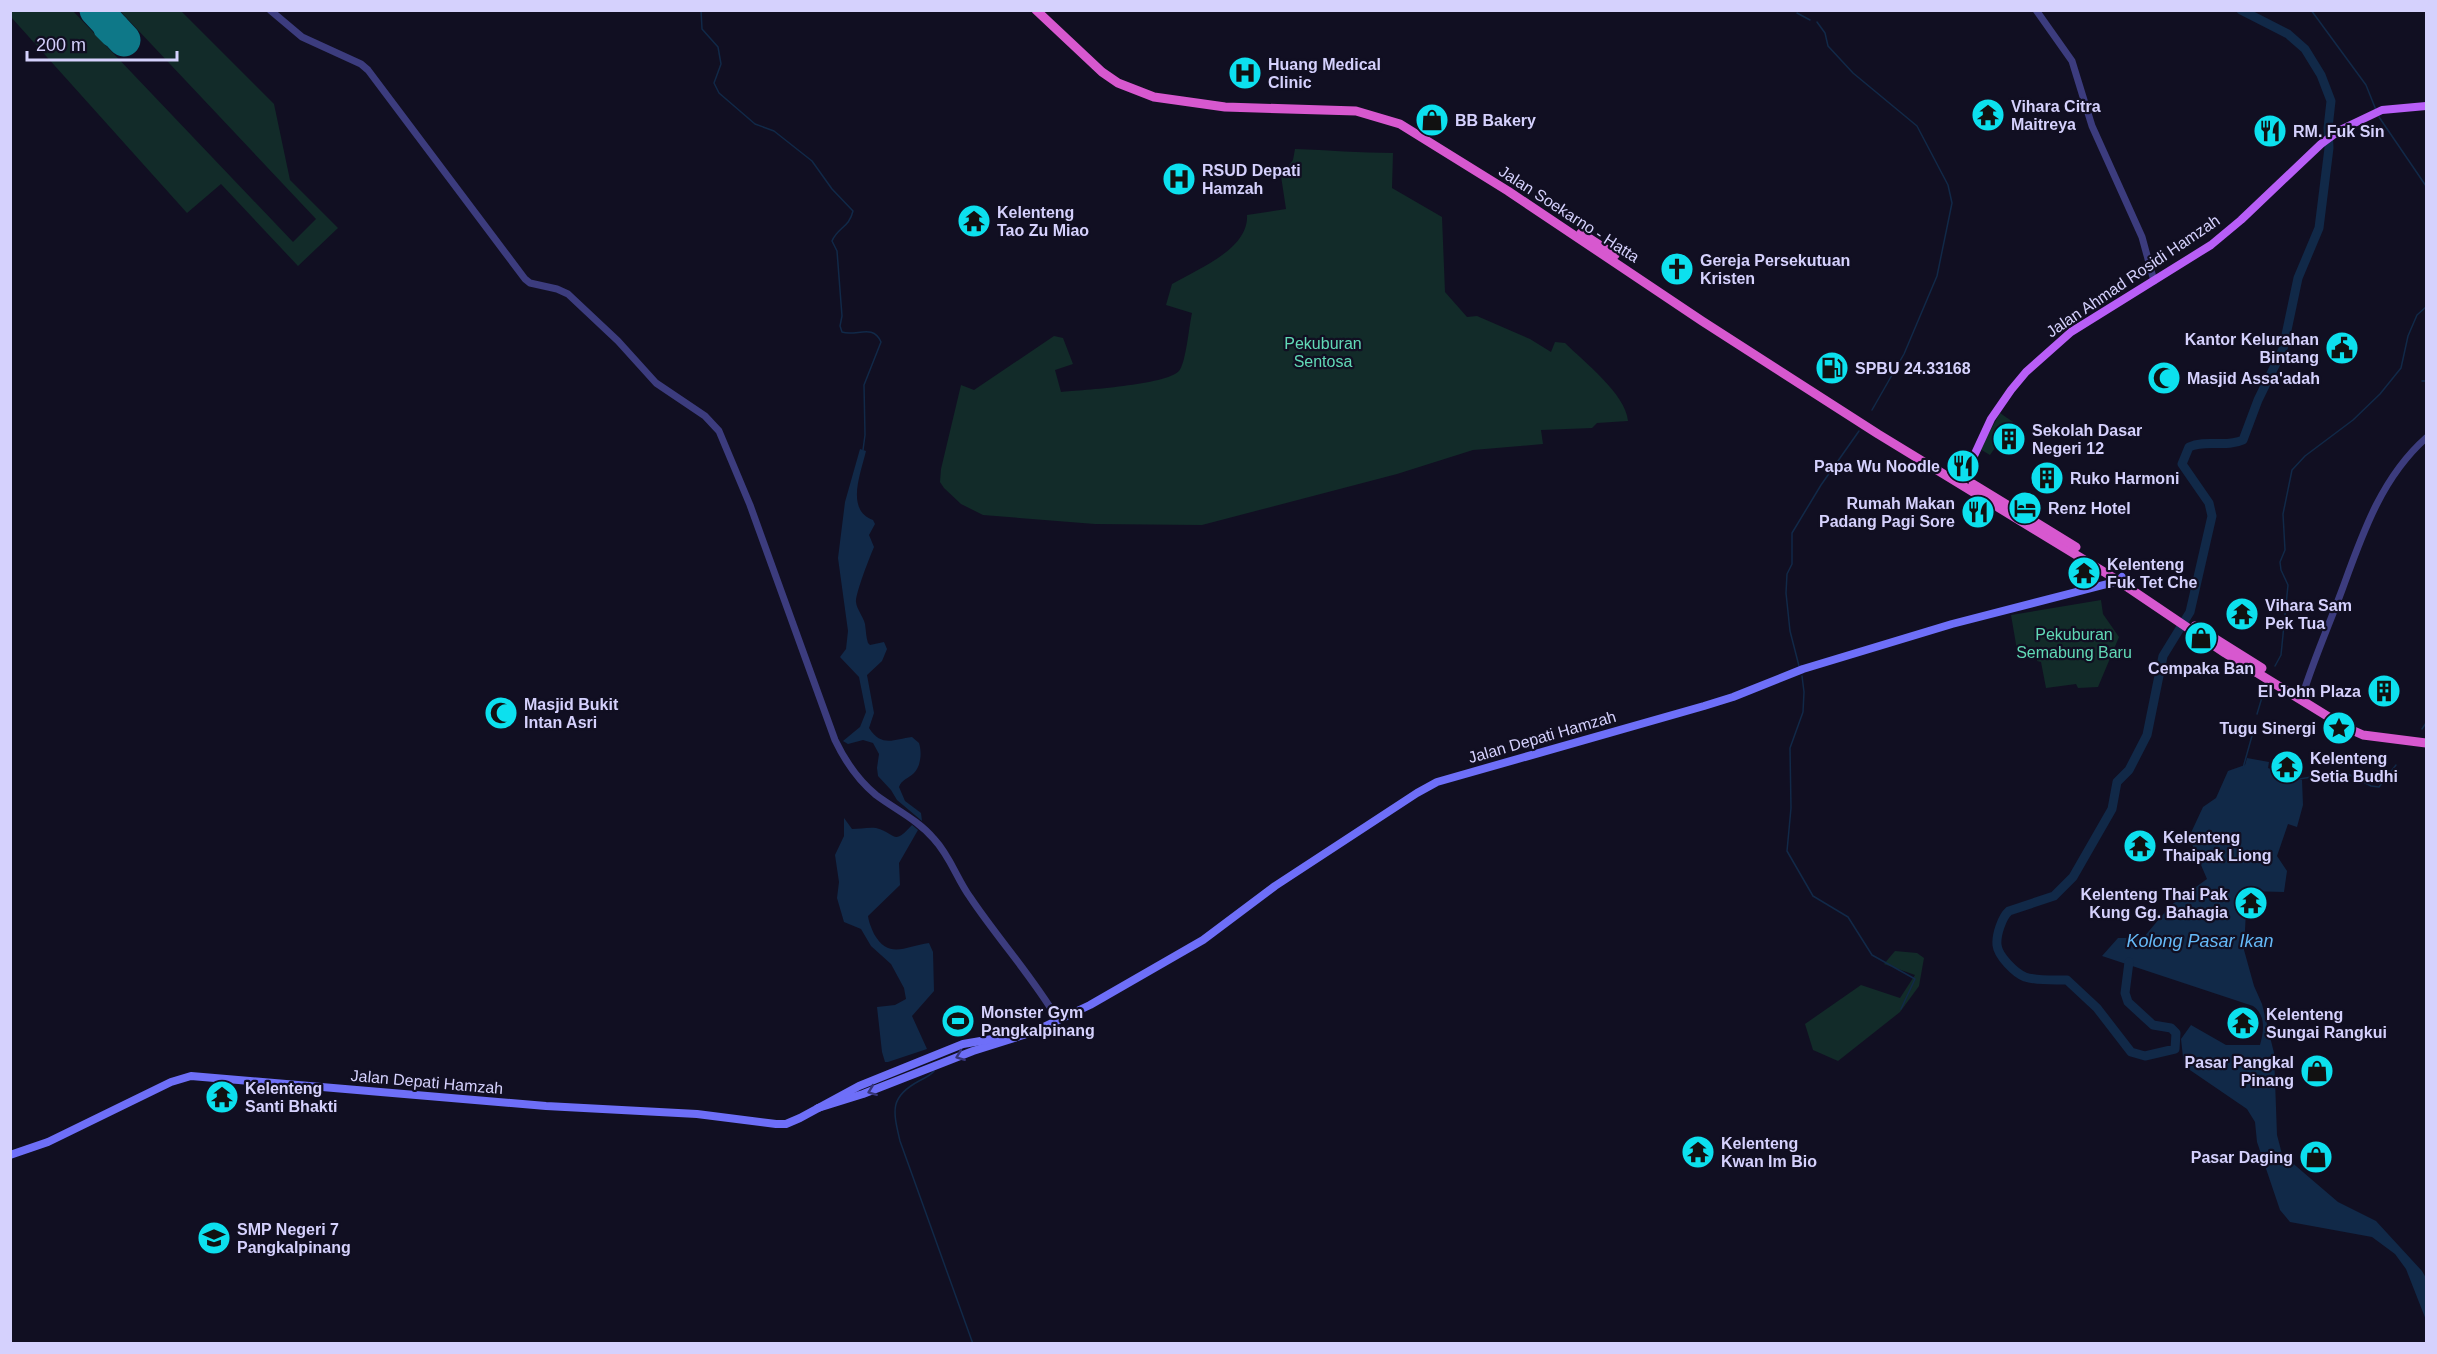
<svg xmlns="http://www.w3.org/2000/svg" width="2437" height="1354" font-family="Arial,sans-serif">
  <rect width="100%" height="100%" fill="#110f22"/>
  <g fill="#122b29">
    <path d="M10,11H73L293,242L316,219L120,11H181L274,104L290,180L338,228L298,266L221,184L187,213L11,17Z"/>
    <path d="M1295,149C1328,150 1360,153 1393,153L1392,188L1442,217L1445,292L1467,317L1477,316L1530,339L1551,352L1555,342L1565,343C1583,361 1626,394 1628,421L1597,423L1592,428L1541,430L1543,444L1473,450L1397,474L1202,525L1095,524L983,515L961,504L944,488L940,482L941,469L961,385L974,390L1054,336L1063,338L1073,364L1055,370L1061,392C1083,390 1166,385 1179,371C1186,363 1189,326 1192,313L1166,305L1172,284C1198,269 1249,249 1247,215L1286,209L1281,176L1293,160Z"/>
    <path d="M2000,413L2013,422L1990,455L1980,449Z"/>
    <path d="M2101,600L2103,614L2119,637L2098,687L2078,688L2076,684L2046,688L2041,662L2037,661L2035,649L2017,650L2011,615Z"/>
    <path d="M1895,951L1917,953L1924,958L1919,986L1900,1012L1838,1061L1813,1050L1805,1024L1861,985L1900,998L1915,975L1884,964Z"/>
  </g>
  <g fill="#112948">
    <path d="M860,449L866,451C861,473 845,510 873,520L875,524L869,535L874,547C870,556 855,595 856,602C857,610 863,616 865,624C866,631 866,637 868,643L870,645L884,642L887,649L882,661L867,675L874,713L869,728C882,748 894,739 912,737L919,743C922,752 921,766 914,773C908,779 902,779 899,787L905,801L921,813L922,821L897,800L891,790L878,776L877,768L879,754L873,743L863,740L848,744L843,741L860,727L866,712L859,677L840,657L846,649L848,631L838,558L845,502Z"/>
    <path d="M2247,758L2269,762L2268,768L2302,780L2303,805L2297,827L2288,824L2277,856L2287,871L2284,892L2247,891L2244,950L2254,986L2262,1004L2274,1053L2277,1135L2282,1154L2338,1202L2376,1221L2422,1271L2426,1278V1320L2406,1269L2395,1254L2372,1237L2290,1222L2280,1210L2257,1142L2255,1122L2247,1109L2184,1066L2181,1039L2191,1025L2226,1045H2260C2264,1031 2266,1015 2253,1006L2102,956L2118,938H2143L2171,905L2207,879L2189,837L2203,807L2216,798L2228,771L2245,765Z"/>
    <path d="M844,818L852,829C860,829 868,827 876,828C897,834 893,846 912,825L918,830L899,863L900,885L868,916C869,923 871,927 874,934C889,960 906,946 929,943L933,952L934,991L912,1016L927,1049L888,1062H885L882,1052L877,1007L895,1005L906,999L904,988L891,964L871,946L861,929L844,922L837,898L839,882L835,855L844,836Z"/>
  </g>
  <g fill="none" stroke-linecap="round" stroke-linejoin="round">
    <g stroke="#112948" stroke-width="1.5">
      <path d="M701,10L702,29L718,47L721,64L714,83L719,93L755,124L774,131L812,161L832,189L853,211C849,228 838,227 832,241L837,251L842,316L840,326L842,332C856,337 873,323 881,342L864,385L865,435L863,450"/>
      <path d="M2311,10L2366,85L2376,110"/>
      <path d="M1797,13L1810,20"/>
      <path d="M1817,22L1825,33L1828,46L1853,73L1917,126L1948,185L1952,203L1937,276L1904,354L1872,410"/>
      <path d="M2379,117L2426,186"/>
      <path d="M2422,381H2426"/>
      <path d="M1799,666L1790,631L1786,593L1787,574L1792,564V533L1821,485L1859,431"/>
      <path d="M2275,666L2281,655L2288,585L2281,570L2280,562L2285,550L2283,514L2292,470L2305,456L2353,420L2380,394L2401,368L2408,336L2417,315L2426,307"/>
      <path d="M1802,676L1804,692L1803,712L1790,748L1791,808L1787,851L1813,896L1848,917L1872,955L1915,979L1901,1009"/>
      <path d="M2257,714L2266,684"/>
      <path d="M2422,729L2426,723"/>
      <path d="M2243,768L2255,725"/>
      <path d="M2348,774L2371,786L2379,787L2396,765"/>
      <path d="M2299,779L2337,773"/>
      <path d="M934,1071C931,1075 925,1078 919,1081C889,1097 893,1111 900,1141L973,1344"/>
    </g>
    <path stroke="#112948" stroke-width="9" d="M2129,962L2125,993L2128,1002L2153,1025L2171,1028L2176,1033L2175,1049L2145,1056L2131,1052L2097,1008L2067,980C2053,980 2038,981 2025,977C2015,973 1998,956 1997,945C1996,935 2002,917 2009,911L2054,896L2073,877L2112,809L2117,782L2129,770L2147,735L2163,656L2190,612L2212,516L2209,503L2182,464L2189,447C2206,439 2226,448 2243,440L2258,400L2283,349L2298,278L2319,228L2329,148L2328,128L2331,101L2321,75L2305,49L2288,34L2241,10"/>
    <path stroke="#0e7888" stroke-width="14" d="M95,10L101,31L109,39L117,38L123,31L121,23L102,10"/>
    <path stroke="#0e7888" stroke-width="33" d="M96,10L124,40"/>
    <g stroke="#3c3c7e" stroke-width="7">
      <path d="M270,10L302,37L361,64L368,70L525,279L530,283L557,289L568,294L618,341L656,383L705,416L719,431L750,505L835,740C845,761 858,780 876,795C896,810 918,820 934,839C950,856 957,879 970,897C998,939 1033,977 1058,1020"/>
      <path d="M2036,10L2072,61L2092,126L2142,237L2154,281"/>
      <path d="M2303,694C2314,659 2329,625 2342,590C2362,535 2381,478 2426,438"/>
    </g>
    <g stroke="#6e6ff8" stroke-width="8">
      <path d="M818,1108L863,1094L973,1051L1033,1032L1090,1005L1203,940L1275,886L1417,793L1437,782L1704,706L1733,697L1803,669L1952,624L2111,583L2118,581L2122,577"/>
      <path d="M10,1155L48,1142L171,1082L191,1076L546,1106L697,1114L776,1124H786L800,1118L859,1086L963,1044L1004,1037"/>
    </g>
    <path stroke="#b85ef7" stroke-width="8" d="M1961,484L1991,419L2011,390L2026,372L2071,332L2211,245L2241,220L2321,144L2340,130L2382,110L2426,106"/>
    <g stroke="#d758cf" stroke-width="9">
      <path d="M1036,10L1102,72L1118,83L1154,97L1225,107L1356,111L1400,124L1508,191L1702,321L1878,434L2114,578L2225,653L2345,727L2363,735L2426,743"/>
      <path d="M1581,233L1615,255"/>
      <path d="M1973,484L2076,547"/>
      <path d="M2195,626L2262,668"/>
    </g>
  </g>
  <defs><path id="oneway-chevron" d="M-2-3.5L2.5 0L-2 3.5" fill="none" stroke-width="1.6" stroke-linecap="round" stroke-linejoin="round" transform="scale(1.5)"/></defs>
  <g stroke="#363578">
    <use href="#oneway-chevron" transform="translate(960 1056) rotate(159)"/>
    <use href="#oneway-chevron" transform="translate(872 1091) rotate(159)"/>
  </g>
  <defs>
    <symbol id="hospital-disc" viewBox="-11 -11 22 22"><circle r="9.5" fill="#0ce0ee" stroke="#110f22"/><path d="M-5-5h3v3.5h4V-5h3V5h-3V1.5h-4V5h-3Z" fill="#111"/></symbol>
    <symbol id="temple-disc" viewBox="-11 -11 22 22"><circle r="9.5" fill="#0ce0ee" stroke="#110f22"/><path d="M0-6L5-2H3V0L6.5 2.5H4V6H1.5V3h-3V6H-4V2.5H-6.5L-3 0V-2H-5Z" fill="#111"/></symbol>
    <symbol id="shop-disc" viewBox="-11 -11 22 22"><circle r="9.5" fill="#0ce0ee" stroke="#110f22"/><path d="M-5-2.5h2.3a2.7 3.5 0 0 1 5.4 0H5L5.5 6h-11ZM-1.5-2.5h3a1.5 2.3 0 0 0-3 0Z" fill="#111"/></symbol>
    <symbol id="restaurant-disc" viewBox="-11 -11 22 22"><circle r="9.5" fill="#0ce0ee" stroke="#110f22"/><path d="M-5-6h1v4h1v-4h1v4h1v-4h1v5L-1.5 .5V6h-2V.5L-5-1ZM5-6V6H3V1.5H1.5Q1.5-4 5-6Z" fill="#111"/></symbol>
    <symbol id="church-disc" viewBox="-11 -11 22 22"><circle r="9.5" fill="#0ce0ee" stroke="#110f22"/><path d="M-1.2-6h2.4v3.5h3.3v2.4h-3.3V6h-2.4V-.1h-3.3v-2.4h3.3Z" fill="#111"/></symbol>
    <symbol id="civic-disc" viewBox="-11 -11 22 22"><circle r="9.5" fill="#0ce0ee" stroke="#110f22"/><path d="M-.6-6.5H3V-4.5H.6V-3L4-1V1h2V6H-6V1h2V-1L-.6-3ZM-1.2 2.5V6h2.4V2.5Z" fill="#111"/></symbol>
    <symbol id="fuel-disc" viewBox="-11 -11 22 22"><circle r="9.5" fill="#0ce0ee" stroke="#110f22"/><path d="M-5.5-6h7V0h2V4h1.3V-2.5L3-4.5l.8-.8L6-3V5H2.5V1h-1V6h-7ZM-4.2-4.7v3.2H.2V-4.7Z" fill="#111"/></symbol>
    <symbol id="mosque-disc" viewBox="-11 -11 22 22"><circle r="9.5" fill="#0ce0ee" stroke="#110f22"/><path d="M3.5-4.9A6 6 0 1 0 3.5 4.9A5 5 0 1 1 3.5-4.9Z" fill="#111"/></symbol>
    <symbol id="building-disc" viewBox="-11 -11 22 22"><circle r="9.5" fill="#0ce0ee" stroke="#110f22"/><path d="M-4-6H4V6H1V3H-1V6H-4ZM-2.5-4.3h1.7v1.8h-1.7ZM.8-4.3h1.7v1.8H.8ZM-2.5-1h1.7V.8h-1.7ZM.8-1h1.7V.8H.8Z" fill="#111"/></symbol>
    <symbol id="hotel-disc" viewBox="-11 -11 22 22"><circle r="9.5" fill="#0ce0ee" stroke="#110f22"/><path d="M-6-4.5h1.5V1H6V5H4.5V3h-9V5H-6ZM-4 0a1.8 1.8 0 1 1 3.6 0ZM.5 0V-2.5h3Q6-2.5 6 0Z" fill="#111"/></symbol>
    <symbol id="sight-disc" viewBox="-11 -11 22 22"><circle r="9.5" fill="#0ce0ee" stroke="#110f22"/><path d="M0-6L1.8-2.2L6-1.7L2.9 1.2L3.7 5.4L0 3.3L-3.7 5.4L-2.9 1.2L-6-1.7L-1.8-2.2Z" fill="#111"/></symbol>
    <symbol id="stadium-disc" viewBox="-11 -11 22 22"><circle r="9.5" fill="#0ce0ee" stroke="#110f22"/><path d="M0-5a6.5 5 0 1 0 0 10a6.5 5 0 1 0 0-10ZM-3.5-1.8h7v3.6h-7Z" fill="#111"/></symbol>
    <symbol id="school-disc" viewBox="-11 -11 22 22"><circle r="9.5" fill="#0ce0ee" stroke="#110f22"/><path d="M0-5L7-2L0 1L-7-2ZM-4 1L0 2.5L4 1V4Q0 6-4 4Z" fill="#111"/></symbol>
  </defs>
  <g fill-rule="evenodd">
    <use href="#hospital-disc" x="1226" y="54" width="38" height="38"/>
    <use href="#temple-disc" x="1969" y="96" width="38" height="38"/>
    <use href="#shop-disc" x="1413" y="101" width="38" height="38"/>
    <use href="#restaurant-disc" x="2251" y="112" width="38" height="38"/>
    <use href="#hospital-disc" x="1160" y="160" width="38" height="38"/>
    <use href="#temple-disc" x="955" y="202" width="38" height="38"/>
    <use href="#church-disc" x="1658" y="250" width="38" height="38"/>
    <use href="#civic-disc" x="2323" y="329" width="38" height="38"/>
    <use href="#fuel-disc" x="1813" y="349" width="38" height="38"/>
    <use href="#mosque-disc" x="2145" y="359" width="38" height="38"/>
    <use href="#building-disc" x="1990" y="420" width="38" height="38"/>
    <use href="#restaurant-disc" x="1944" y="447" width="38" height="38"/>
    <use href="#building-disc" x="2028" y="459" width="38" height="38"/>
    <use href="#hotel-disc" x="2006" y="489" width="38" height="38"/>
    <use href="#restaurant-disc" x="1959" y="493" width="38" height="38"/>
    <use href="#temple-disc" x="2065" y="554" width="38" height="38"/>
    <use href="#temple-disc" x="2223" y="595" width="38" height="38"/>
    <use href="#shop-disc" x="2182" y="619" width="38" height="38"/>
    <use href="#building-disc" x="2365" y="672" width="38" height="38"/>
    <use href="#mosque-disc" x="482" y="694" width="38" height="38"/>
    <use href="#sight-disc" x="2320" y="709" width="38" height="38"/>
    <use href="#temple-disc" x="2268" y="748" width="38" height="38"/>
    <use href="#temple-disc" x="2121" y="827" width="38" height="38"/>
    <use href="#temple-disc" x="2232" y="884" width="38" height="38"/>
    <use href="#stadium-disc" x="939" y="1002" width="38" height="38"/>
    <use href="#temple-disc" x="2224" y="1004" width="38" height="38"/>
    <use href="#shop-disc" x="2298" y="1052" width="38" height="38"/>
    <use href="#temple-disc" x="203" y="1078" width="38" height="38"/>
    <use href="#temple-disc" x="1679" y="1133" width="38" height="38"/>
    <use href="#shop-disc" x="2297" y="1138" width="38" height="38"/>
    <use href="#school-disc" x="195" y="1219" width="38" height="38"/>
  </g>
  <g text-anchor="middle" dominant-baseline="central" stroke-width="4.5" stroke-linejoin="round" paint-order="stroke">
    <g font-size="16" font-weight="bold" fill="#d5d1fd" stroke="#110f22" text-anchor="start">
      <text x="1268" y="64">Huang Medical<tspan x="1268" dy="18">Clinic</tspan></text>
      <text x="2011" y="106">Vihara Citra<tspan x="2011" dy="18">Maitreya</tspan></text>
      <text x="1455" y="120">BB Bakery</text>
      <text x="2293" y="131">RM. Fuk Sin</text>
      <text x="1202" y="170">RSUD Depati<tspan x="1202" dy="18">Hamzah</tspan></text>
      <text x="997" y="212">Kelenteng<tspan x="997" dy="18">Tao Zu Miao</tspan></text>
      <text x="1700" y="260">Gereja Persekutuan<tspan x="1700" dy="18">Kristen</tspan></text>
      <text x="2319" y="339" text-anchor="end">Kantor Kelurahan<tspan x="2319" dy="18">Bintang</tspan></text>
      <text x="1855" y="368">SPBU 24.33168</text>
      <text x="2187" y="378">Masjid Assa'adah</text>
      <text x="2032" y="430">Sekolah Dasar<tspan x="2032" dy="18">Negeri 12</tspan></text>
      <text x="1940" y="466" text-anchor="end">Papa Wu Noodle</text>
      <text x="2070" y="478">Ruko Harmoni</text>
      <text x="1955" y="503" text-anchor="end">Rumah Makan<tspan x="1955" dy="18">Padang Pagi Sore</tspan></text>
      <text x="2048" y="508">Renz Hotel</text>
      <text x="2107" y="564">Kelenteng<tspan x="2107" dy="18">Fuk Tet Che</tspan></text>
      <text x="2265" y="605">Vihara Sam<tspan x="2265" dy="18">Pek Tua</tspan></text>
      <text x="2201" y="668" text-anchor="middle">Cempaka Ban</text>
      <text x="2361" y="691" text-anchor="end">El John Plaza</text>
      <text x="524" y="704">Masjid Bukit<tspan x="524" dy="18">Intan Asri</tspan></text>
      <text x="2316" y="728" text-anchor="end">Tugu Sinergi</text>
      <text x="2310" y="758">Kelenteng<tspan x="2310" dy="18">Setia Budhi</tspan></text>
      <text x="2163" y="837">Kelenteng<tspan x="2163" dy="18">Thaipak Liong</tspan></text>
      <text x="2228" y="894" text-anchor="end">Kelenteng Thai Pak<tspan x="2228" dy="18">Kung Gg. Bahagia</tspan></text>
      <text x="981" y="1012">Monster Gym<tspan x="981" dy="18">Pangkalpinang</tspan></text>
      <text x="2266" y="1014">Kelenteng<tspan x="2266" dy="18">Sungai Rangkui</tspan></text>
      <text x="2294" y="1062" text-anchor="end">Pasar Pangkal<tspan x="2294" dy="18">Pinang</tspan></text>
      <text x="245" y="1088">Kelenteng<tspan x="245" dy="18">Santi Bhakti</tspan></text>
      <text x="1721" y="1143">Kelenteng<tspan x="1721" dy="18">Kwan Im Bio</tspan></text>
      <text x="2293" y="1157" text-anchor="end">Pasar Daging</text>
      <text x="237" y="1229">SMP Negeri 7<tspan x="237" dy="18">Pangkalpinang</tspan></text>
    </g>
    <g font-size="16" fill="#d5d1fd" stroke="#110f22">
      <text transform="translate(1569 214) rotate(33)">Jalan Soekarno - Hatta</text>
      <text transform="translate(2133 276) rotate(-34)">Jalan Ahmad Rosidi Hamzah</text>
      <text transform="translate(1542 737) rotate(-16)">Jalan Depati Hamzah</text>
      <text transform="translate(427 1082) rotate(5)">Jalan Depati Hamzah</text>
    </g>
    <g font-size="16" fill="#61d9b6" stroke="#110f22">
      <text x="1323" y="343">Pekuburan<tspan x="1323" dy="18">Sentosa</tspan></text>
      <text x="2074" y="634">Pekuburan<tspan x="2074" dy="18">Semabung Baru</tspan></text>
    </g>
    <g font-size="18" font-style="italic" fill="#65b9f7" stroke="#110f22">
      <text x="2200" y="941">Kolong Pasar Ikan</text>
    </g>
  </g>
  <rect width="2437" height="1354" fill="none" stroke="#d5d1fd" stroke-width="24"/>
  <path d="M27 51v9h150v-9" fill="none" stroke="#d5d1fd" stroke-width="3"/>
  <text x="36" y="51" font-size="18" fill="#d5d1fd" stroke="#110f22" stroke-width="4.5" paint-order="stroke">200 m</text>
</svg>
